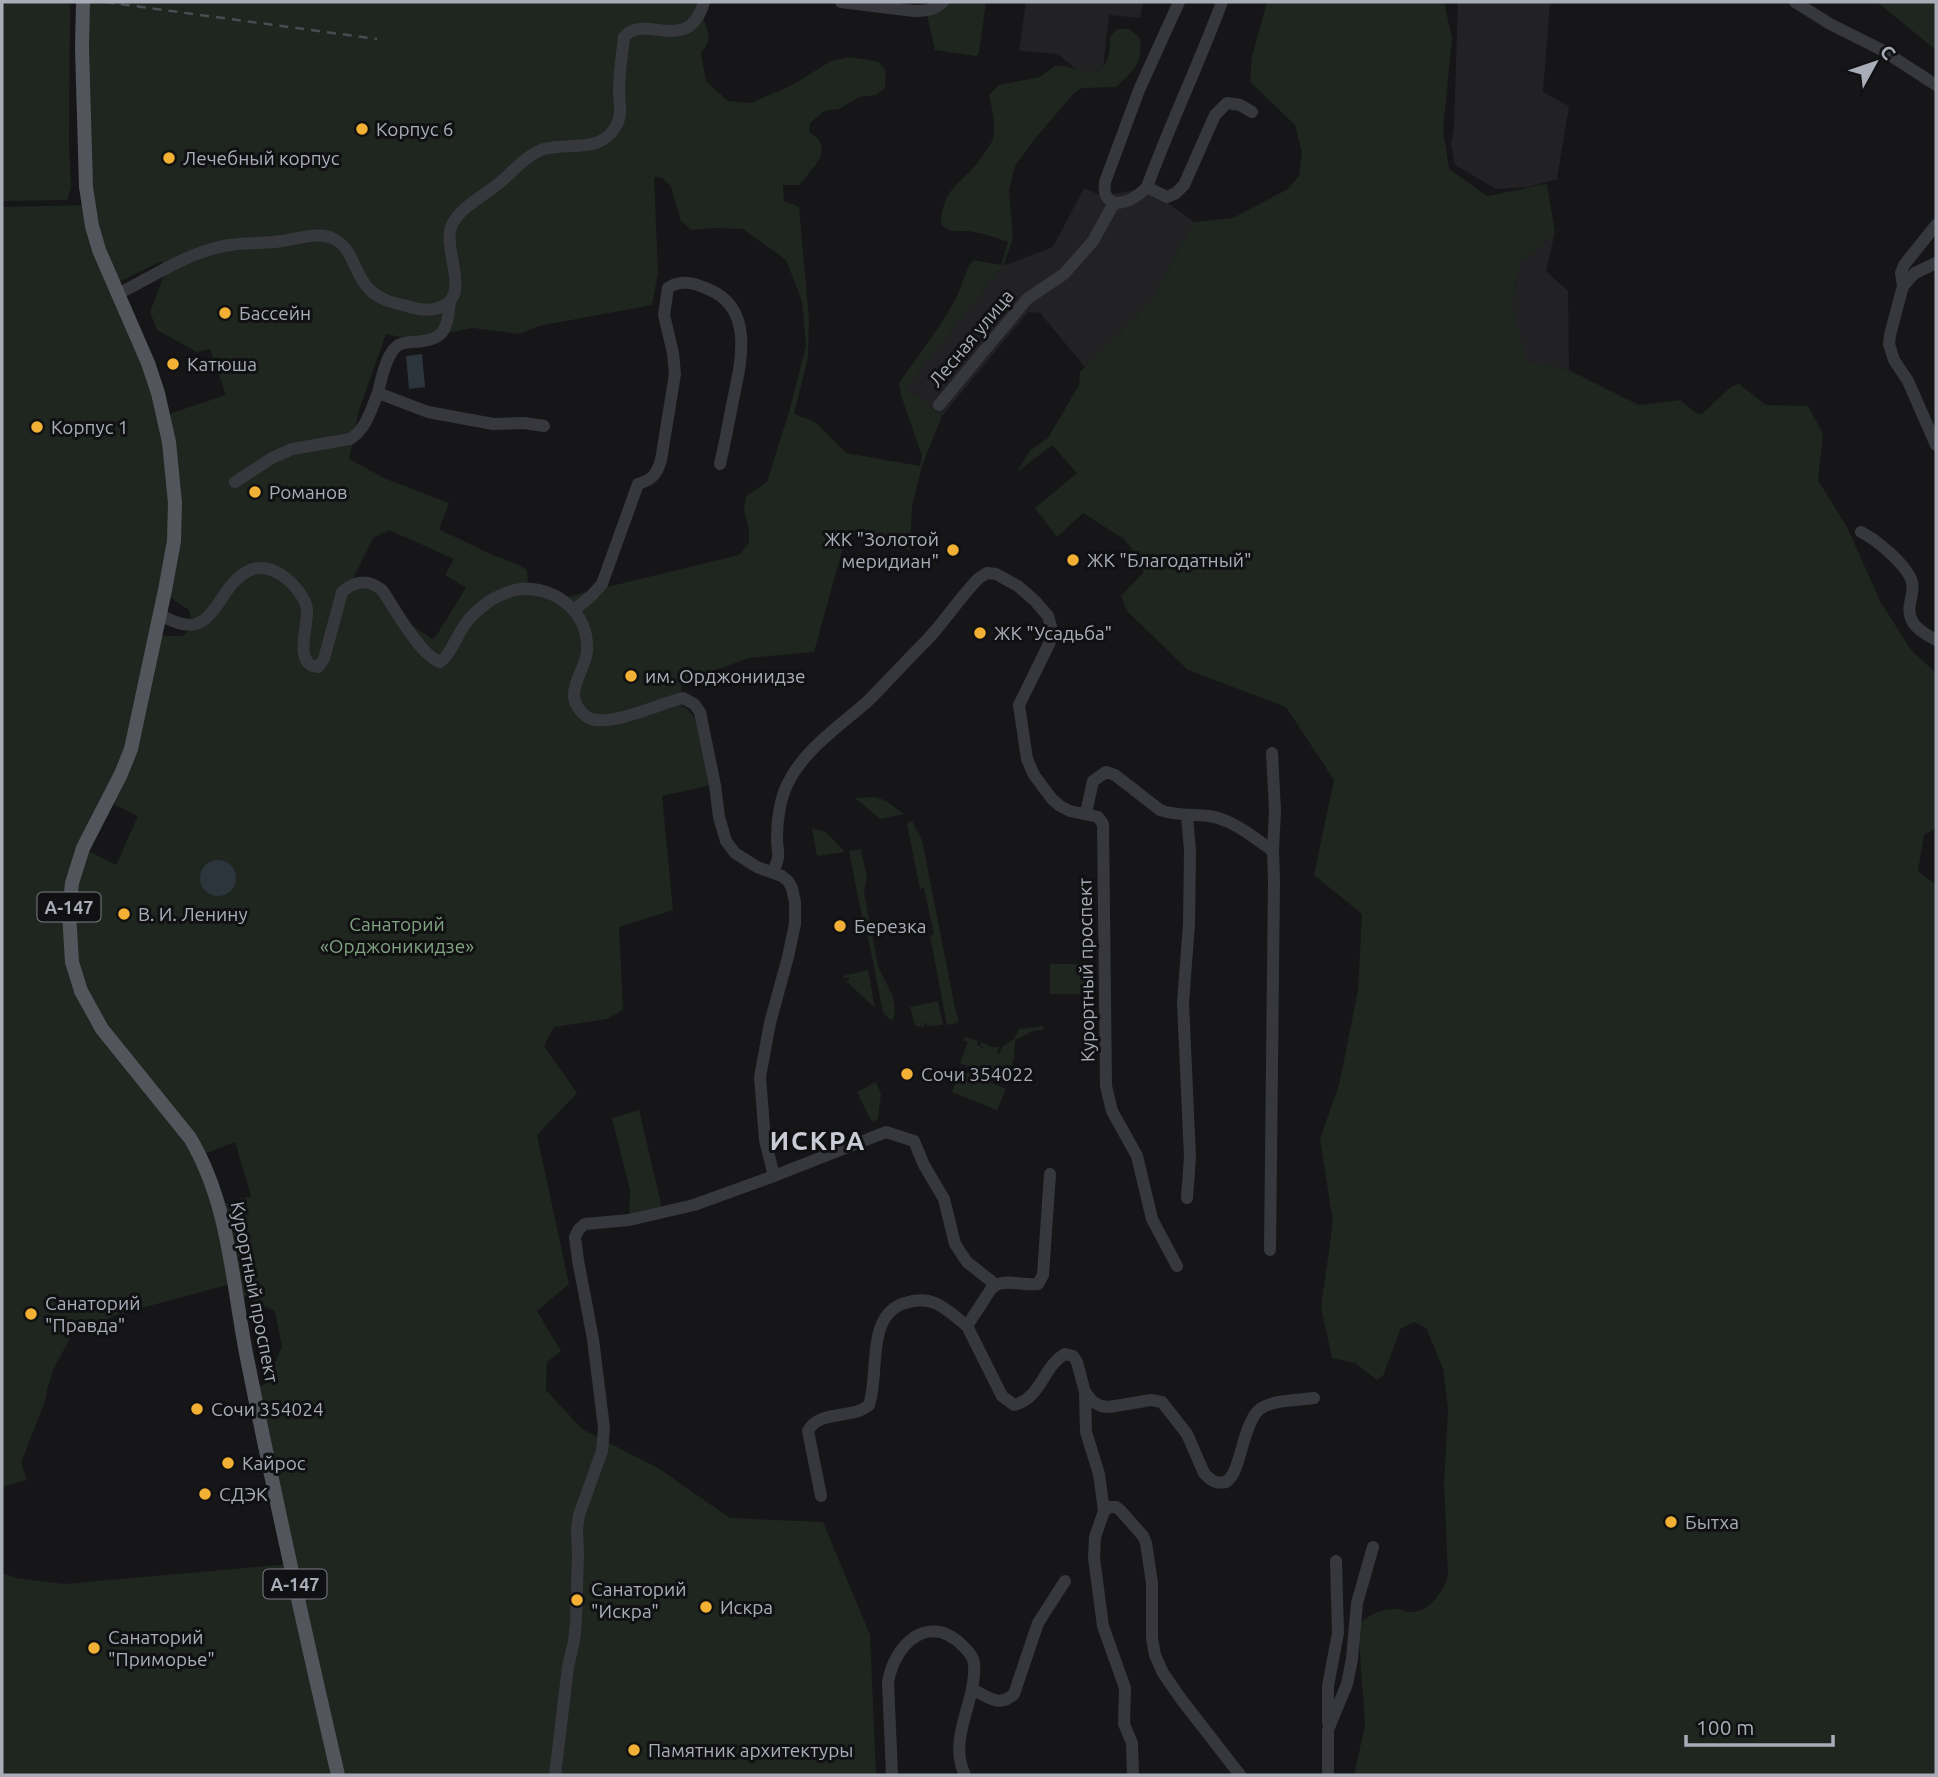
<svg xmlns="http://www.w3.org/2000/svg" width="1938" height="1777" font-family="Ubuntu,sans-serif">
  <rect width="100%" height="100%" fill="#161618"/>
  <g fill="#222225">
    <path d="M1026,2H1143L1140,18L1109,15L1103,68L1098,72L1077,70L1058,54L1019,51Z"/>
    <path d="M1458,2H1550L1543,92L1569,106L1557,179L1529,187L1496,189L1455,165L1451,144L1454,126Z"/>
    <path d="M1084,188L1102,196L1135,190L1153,192L1194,222L1149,304L1085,367L1040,313L1028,312L942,416L906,387L1003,266L1053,247Z"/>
    <path d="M1555,232L1546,271L1568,291L1569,370L1526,361L1513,312V298L1521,263Z"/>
  </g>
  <g fill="#1e261f" fill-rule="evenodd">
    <path d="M2,2H52L70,4L69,141L71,188L67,200L2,201Z"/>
    <path d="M89,2H705C705,6 703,10 703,14C704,32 717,33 701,53L706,81L728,101L751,103L792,85L831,61L850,57L879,62L886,71L885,88L876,95L859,97L839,109L824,111L810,123L809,132C837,149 813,166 800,185H783L784,201L799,207L809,319L808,357L794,414L815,422L846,453L920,466L922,456L901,395L899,383C918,356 939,329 955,300C962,287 964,272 973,260L1001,265L1008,242C997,238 985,234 974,232C961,229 952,235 941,224C942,183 968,182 985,152C988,148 992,143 993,138C996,123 992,109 989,95L999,85L1040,77L1055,66H1065L1077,70L1098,72C1110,62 1110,51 1110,37L1117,29H1129L1140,38C1143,63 1133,71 1116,87L1082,88L1074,93L1033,141L1015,166L1009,191L1013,239L1003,266L906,387L942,416L922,466L912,506L910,550L847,533L814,652L749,658L682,682L680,705C709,719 708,757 712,785L662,796L673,910L619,927L623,1010L607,1019L554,1027L544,1046L577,1093L537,1135L569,1284L537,1311L561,1351L547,1362L546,1390L582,1429L658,1468L730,1518L823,1522L870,1635L876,1775H2V1573L16,1578L64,1584L290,1564L258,1386L265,1385L282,1347L275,1311L241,1295L234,1283L116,1315L72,1335L54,1368L48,1386L45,1401L21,1463L27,1480L2,1487V207L89,205ZM654,177L663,178L671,187L681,221L691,230L715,228L743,229L786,260L802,301L806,346L789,412L767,482L746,496L744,510L749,530V543L739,555L562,598L522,588L528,582L527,570L517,564L490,554L439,529L449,503L386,479L349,459L359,410L386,334L406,338L431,336L473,328L519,334L539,326L652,305L658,273ZM162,261L166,270L150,312L157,330L197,352L210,349L226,395L163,416L112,278L121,281ZM389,530L454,559L445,575L466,588L436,636L432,639L407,622L374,584L351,583L373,538ZM164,594L189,610L193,625L183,636H155ZM106,801L138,816L116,865L85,849ZM235,1142L251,1196L221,1205L204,1154Z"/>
    <path d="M943,2H986L979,53L976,56L935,50L926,11Z"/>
    <path d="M1267,2H1444L1452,38L1443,129L1449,169L1487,196L1547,184L1555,232L1521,263L1513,298V312L1527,361L1569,370L1639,405L1680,400L1696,413L1702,414C1712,406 1728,386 1739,384L1766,405L1808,406L1823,434L1818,480L1848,529L1880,601L1911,650L1936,673V828L1924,835L1918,871L1936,885V1775H1354L1365,1725L1358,1625C1368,1616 1379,1609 1393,1609C1399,1608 1405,1612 1410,1612C1429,1613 1444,1591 1448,1575L1444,1484L1448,1409L1443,1368L1426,1328L1415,1322L1401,1328L1383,1376L1377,1380L1355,1363L1332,1358L1321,1307L1333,1222L1320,1139L1339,1085L1358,990L1362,914L1314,875L1334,780L1286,707L1188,670L1127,611L1121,596L1143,573L1144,565L1124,539L1083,513L1057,537L1035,508L1077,473L1052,445L1017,472L1030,450L1048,438L1079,385L1080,372L1149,304L1194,222L1233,218L1288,189L1299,176L1302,153L1295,125L1250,82L1252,56Z"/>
    <path d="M1877,2H1936V50Z"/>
    <path d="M876,797L886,801L904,814L880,819L855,798Z"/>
    <path d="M912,821L922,840L956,1013L959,1019L957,1023L947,1025L930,936L934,934L924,888L920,889L907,824Z"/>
    <path d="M812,828L826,832L845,852L817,856Z"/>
    <path d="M861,849L867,878L864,892L878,966L893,997L895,1012L893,1020L889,1019L883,1012L867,932H865L849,851Z"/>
    <rect x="1050" y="964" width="44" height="30"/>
    <path d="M868,970L875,1008L846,981L849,980V977L844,978L843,976Z"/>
    <path d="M938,1001L943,1025L927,1026L926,1023H924L925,1027L915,1026L910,1007Z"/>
    <path d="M1043,1026L1044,1030L1033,1031L1015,1040L1014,1060L1005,1082L960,1063L968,1042L963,1040L966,1037L978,1041L977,1045L988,1050L980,1045L981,1042L992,1047H999L997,1053L999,1054L1003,1046L1014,1039L1019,1029Z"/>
    <path d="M960,1070L1006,1089L997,1110L952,1092Z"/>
    <path d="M876,1082L881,1094L878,1119L872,1122L857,1092Z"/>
    <path d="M639,1110L663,1212L629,1220L630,1190L612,1118Z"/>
  </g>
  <g fill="#2c353c">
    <path d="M422,354L425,387L409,389L406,356Z"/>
    <circle cx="218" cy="878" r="18"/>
  </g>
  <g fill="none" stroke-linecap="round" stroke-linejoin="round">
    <g stroke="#37383d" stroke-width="12">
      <path d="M841,2L914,11C926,11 934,10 943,2"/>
      <path d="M1179,2L1139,90L1105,182C1104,192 1104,197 1114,203C1128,203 1137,197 1147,187C1170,124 1199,64 1222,2"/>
      <path d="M1795,2L1830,24L1882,50L1936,85"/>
      <path d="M1147,187L1167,197L1176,193L1184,185L1215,115L1227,103L1240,105L1252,112"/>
      <path d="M1936,225L1904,265L1901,273L1903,286L1890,335L1889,344L1894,360L1908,381L1936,445"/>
      <path d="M1903,286L1915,273L1936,263"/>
      <path d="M118,294C152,277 187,253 224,246C243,242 263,244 282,241C298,239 320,231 334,239C354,249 354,275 370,290C379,299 390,302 403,305C413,308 423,311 434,309C474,302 445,255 450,231C452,220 460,213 468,206C478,198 488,192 498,184C512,173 527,154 544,149C569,142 601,154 616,126C623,114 619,103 619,90C619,73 622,55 624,37C645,12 688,57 704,2"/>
      <path d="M450,301C447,330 445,341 412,342C406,343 401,342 396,347C386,356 381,379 378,393L428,412L493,424L524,423L544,426"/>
      <path d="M939,405L1027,299L1064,274L1093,241L1114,203"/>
      <path d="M235,482L272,458L292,449L350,439C366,430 371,409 378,393"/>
      <path d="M1861,532C1877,540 1907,565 1912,582C1914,590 1911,596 1910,604C1906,623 1921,632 1936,640"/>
      <path d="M574,610L591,596L602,584L638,484C652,480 657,474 661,460L675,374L673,353L664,315L668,288C681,279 694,283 708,289C755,308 741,362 733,400C729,421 725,443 720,464"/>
      <path d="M160,615C170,620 183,627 196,624C219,617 224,579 253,569C263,566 275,570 283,576C293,583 307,599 307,611C308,627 293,665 318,667L324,659L342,592C356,580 368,579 382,590C395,609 420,655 440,662C451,654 456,637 464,626C470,616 481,607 491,600C500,595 511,590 521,589C557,587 589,613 587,651C586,666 573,681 574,697C575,705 582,715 589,718C610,728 660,703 683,698L694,704L700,712L715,785L719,817L726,841L735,853L757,867L782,876L788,881L792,888L795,902V924L788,957L770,1023L760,1077L765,1140L774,1176"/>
      <path d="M1272,753L1275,810L1273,851"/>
      <path d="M1086,813L1093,781L1106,772L1115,775L1160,810C1176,816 1193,814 1209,816C1234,820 1253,837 1273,851L1274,880L1270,1250"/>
      <path d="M772,872C782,855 777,854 777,837C777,821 780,799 787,785C803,750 840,726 868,701C887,682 905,662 924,643C944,623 959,598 979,578L987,573L996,574L1018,586L1035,601L1048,616L1052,630L1050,642L1019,705L1027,759L1034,775L1052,799L1060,806L1070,811L1098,817L1103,824L1106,1086L1112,1111L1137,1156L1152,1219L1177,1266"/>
      <path d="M1187,1198L1190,1157L1183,1003L1189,924L1190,851L1187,815"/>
      <path d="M996,1285L991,1289L967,1326L1002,1396L1014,1405C1041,1399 1043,1366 1065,1354L1073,1356L1077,1362L1085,1392L1086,1432L1099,1474L1104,1511L1095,1537L1094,1558L1103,1626L1125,1688L1124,1724L1132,1743L1133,1775"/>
      <path d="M1085,1392L1093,1402L1101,1406L1109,1407L1151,1400L1162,1402L1187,1434L1204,1473C1211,1481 1216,1484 1226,1482C1234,1476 1236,1467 1239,1458C1243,1445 1249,1417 1260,1409C1272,1400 1299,1400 1314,1398"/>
      <path d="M821,1496L808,1431C819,1409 852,1420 869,1405C880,1374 865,1315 905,1303C933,1294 946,1309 967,1326"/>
      <path d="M1104,1511L1110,1507H1116L1121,1511L1143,1536L1146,1543L1152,1583V1638L1155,1655L1163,1673L1181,1699L1240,1775"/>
      <path d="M972,1689C988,1697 999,1708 1014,1694L1038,1623L1065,1581"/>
      <path d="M1328,1723V1686L1338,1633L1336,1561"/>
      <path d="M555,1775L568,1667L574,1641L576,1621L578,1554L577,1529L579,1515L602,1451L604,1428L593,1339L578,1260L575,1237L579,1229L585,1224L629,1220L694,1205L774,1176L886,1132L914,1141L924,1165L944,1199L955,1244L967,1262L996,1285C1009,1279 1024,1286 1038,1284L1043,1275L1050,1174"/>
      <path d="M892,1775L888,1682C895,1643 929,1612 963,1646C968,1651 974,1657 974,1664C977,1702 947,1738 965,1775"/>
      <path d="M1328,1775V1730L1347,1684L1352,1659L1357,1603L1373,1547"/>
    </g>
    <path stroke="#53555c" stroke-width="14" d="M83,2L82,48L86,187L92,226L99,250L148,363L158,393L169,442L175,503L174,541L165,590L131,749L121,774L83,848L72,883L69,913L72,962L81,991L102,1029L190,1138C230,1205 232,1284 247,1358C275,1498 306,1637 338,1775"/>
    <path stroke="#4a4c52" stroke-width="2.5" stroke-dasharray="9 7" stroke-linecap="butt" d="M105,2L377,39"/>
  </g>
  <g fill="#f2b134" stroke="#111113" stroke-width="2.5">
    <circle cx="362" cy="129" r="7"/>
    <circle cx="169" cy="158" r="7"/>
    <circle cx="225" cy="313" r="7"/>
    <circle cx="173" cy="364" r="7"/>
    <circle cx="37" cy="427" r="7"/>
    <circle cx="255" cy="492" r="7"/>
    <circle cx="953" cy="550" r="7"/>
    <circle cx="1073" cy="560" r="7"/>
    <circle cx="980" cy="633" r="7"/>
    <circle cx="631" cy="676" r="7"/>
    <circle cx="124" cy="914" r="7"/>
    <circle cx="840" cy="926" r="7"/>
    <circle cx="907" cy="1074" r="7"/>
    <circle cx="31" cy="1314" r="7"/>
    <circle cx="197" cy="1409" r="7"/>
    <circle cx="228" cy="1463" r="7"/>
    <circle cx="205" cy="1494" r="7"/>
    <circle cx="1671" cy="1522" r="7"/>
    <circle cx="577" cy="1600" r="7"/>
    <circle cx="706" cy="1607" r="7"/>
    <circle cx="94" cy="1648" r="7"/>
    <circle cx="634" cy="1750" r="7"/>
  </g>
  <g text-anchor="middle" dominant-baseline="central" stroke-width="6" stroke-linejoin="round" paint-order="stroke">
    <g fill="#111113" stroke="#7b7e86" stroke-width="2">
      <rect x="37.5" y="892.5" width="63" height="29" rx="5"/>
      <rect x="263.5" y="1569.5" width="63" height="29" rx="5"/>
    </g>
    <g font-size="18" font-weight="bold" fill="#a8adb8">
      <text x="69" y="907">А-147</text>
      <text x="295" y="1584">А-147</text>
    </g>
    <g font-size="19" fill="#a8adb8" stroke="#111113" text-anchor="start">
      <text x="376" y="129">Корпус 6</text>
      <text x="183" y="158">Лечебный корпус</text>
      <text x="239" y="313">Бассейн</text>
      <text x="187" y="364">Катюша</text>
      <text x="51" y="427">Корпус 1</text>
      <text x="269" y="492">Романов</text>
      <text x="939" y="539" text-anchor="end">ЖК "Золотой<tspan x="939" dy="22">меридиан"</tspan></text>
      <text x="1087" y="560">ЖК "Благодатный"</text>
      <text x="994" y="633">ЖК "Усадьба"</text>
      <text x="645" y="676">им. Орджониидзе</text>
      <text x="138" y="914">В. И. Ленину</text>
      <text x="854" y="926">Березка</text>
      <text x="921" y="1074">Сочи 354022</text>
      <text x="45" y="1303">Санаторий<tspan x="45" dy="22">"Правда"</tspan></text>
      <text x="211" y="1409">Сочи 354024</text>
      <text x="242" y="1463">Кайрос</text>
      <text x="219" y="1494">СДЭК</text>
      <text x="1685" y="1522">Бытха</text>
      <text x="591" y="1589">Санаторий<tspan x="591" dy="22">"Искра"</tspan></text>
      <text x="720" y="1607">Искра</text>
      <text x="108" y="1637">Санаторий<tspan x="108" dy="22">"Приморье"</tspan></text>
      <text x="648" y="1750">Памятник архитектуры</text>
    </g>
    <g font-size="19" fill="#a8adb8" stroke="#111113">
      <text transform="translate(971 338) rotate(-50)">Лесная улица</text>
      <text transform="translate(1086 970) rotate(-91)">Курортный проспект</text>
      <text transform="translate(255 1292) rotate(79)">Курортный проспект</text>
    </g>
    <g font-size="19" fill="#7fa381" stroke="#111113">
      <text x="397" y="924">Санаторий<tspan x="397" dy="22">«Орджоникидзе»</tspan></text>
    </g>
    <g font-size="26" font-weight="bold" letter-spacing="2" fill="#c9ccd4" stroke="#111113">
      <text x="818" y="1140">ИСКРА</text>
    </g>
  </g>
  <rect width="1938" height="1777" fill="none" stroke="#a8adb8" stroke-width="7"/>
  <g transform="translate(1875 63) rotate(50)" stroke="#111113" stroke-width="5" paint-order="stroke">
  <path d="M0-5L12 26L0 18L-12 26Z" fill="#a8adb8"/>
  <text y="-10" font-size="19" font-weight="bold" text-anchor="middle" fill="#a8adb8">С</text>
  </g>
  <path d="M1686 1735v10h147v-10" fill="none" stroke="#a8adb8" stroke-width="3.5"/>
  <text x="1696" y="1735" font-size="21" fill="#a8adb8" stroke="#111113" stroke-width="5" paint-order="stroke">100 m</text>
</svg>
